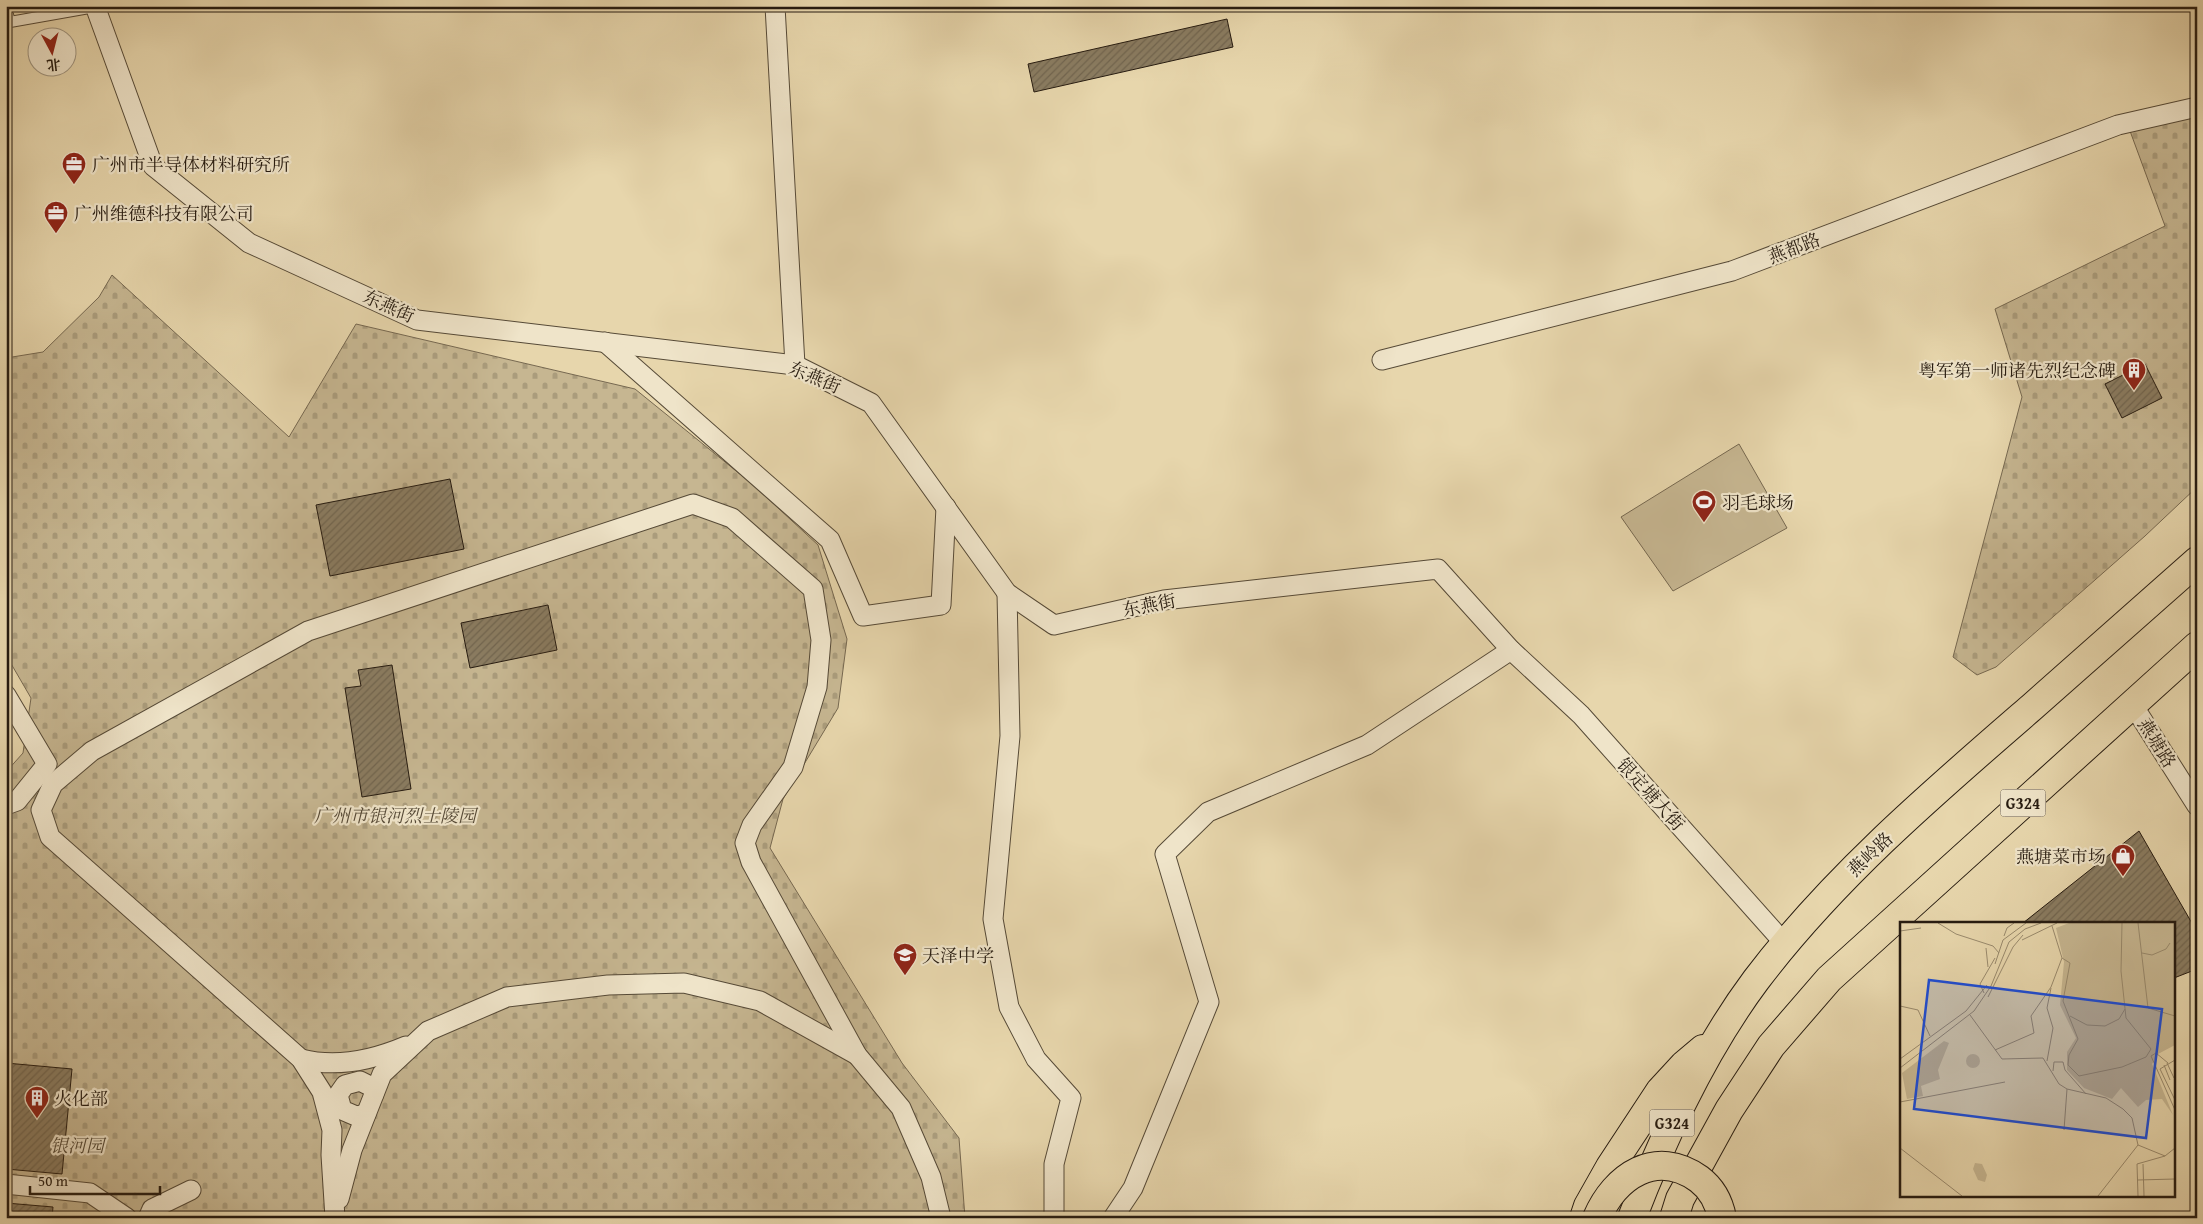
<svg xmlns="http://www.w3.org/2000/svg" width="2203" height="1224" font-family="'Gentium Book Plus','Noto Serif SC',serif">
  <defs>
    <pattern id="cemetery-stones" width="16" height="16" patternUnits="userSpaceOnUse" patternTransform="scale(1.25)"><rect width="16" height="16" fill="#c6b691"/><path d="M2 7V4a2 2 0 0 1 4 0v3zM10 15v-3a2 2 0 0 1 4 0v3z" fill="#aa9c7c"/></pattern>
    <pattern id="building-hatch" width="6" height="6" patternUnits="userSpaceOnUse" patternTransform="scale(1.25)"><rect width="6" height="6" fill="#8a7c61"/><path d="M-1 1l2-2M0 6l6-6M5 7l2-2" fill="none" stroke="#71654f"/></pattern>
  </defs>
  <rect width="100%" height="100%" fill="#e7d6ac"/>
  <filter id="stains"><feTurbulence type="fractalNoise" baseFrequency=".004" numOctaves="4"/><feColorMatrix values="0 0 0 0 .2 0 0 0 0 .09 0 0 0 0 .02 0 0 0 .5 -.17"/></filter>
  <radialGradient id="worn" r=".72"><stop offset=".6" stop-color="#630" stop-opacity="0"/><stop offset="1" stop-color="#630" stop-opacity=".3"/></radialGradient>
  <g fill="url(#cemetery-stones)" stroke="#766850">
    <path d="M2197,112V487L2145,536L1996,667L1977,675L1953,657L2022,397L1995,309L2165,226L2130,131Z"/>
    <path d="M112,275L289,437L356,324L635,389L751,483L818,545L847,639L838,708L783,799L770,848L902,1063L959,1138L965,1218H6V772L23,753L31,698L6,655V358L43,352L99,297Z"/>
  </g>
  <path fill="#c6b691" stroke="#766850" d="M1739,444L1787,528L1673,591L1621,517Z"/>
  <g fill="url(#building-hatch)" stroke="#261b10">
    <path d="M1227,19L1233,47L1034,92L1028,64Z"/>
    <path d="M2145,364L2162,398L2122,418L2105,384Z"/>
    <path d="M450,479L464,549L330,576L316,505Z"/>
    <path d="M548,605L557,650L470,668L461,623Z"/>
    <path d="M392,665L411,789L362,797L345,688L361,686L358,670Z"/>
    <path d="M2139,831L2197,932V969L2174,978V923H2023Z"/>
    <path d="M6,1063L72,1069L62,1174L6,1169Z"/>
    <path d="M6,1203L53,1207L52,1218H6Z"/>
  </g>
  <g fill="none" stroke-linecap="round" stroke-linejoin="round">
    <defs>
      <path id="lane" d="M6,7L10,22L95,7"/>
      <g id="street">
        <path d="M95,6L153,166L249,243L417,320L795,365L871,403L1007,593L1054,625L1164,600L1438,569L1511,650L1581,715L1785,944"/>
        <path d="M775,6L795,365"/>
        <path d="M605,342L830,540L863,616L941,605L946,507"/>
        <path d="M1382,360L1732,271L2118,125L2197,107"/>
        <path d="M1007,593L1010,736L993,919L1009,1007L1036,1059L1071,1098L1054,1164V1218"/>
        <path d="M6,695L47,764L17,801L6,805"/>
        <path d="M2133,705L2197,806"/>
        <path d="M301,1059C336,1068 373,1060 406,1046"/>
        <path d="M366,1114L356,1116L342,1110L338,1095L345,1085L360,1081L372,1087L374,1094"/>
        <path d="M6,1184L90,1193L127,1218"/>
        <path d="M339,1199L352,1150L382,1074L428,1031L507,997L608,985L684,983L760,1001L857,1055"/>
        <path d="M148,1218L152,1209L191,1190"/>
        <path d="M335,1218L331,1155L332,1130L322,1092L301,1059L50,837L41,810L53,784L92,751L308,631L693,504L732,518L813,589L821,640L817,687L793,767L752,825L745,843L751,862L857,1055L901,1108L931,1177L941,1218"/>
        <path d="M1113,1218L1133,1188L1209,1002L1165,854L1208,812L1367,745L1511,650"/>
      </g>
      <g id="highway">
        <path d="M1584,1218L1588,1206L1610,1167L1660,1091L1684,1065L1703,1049"/>
        <path d="M1632,1218C1664,1135 1703,1051 1756,980C1834,877 1935,791 2032,707C2087,659 2142,610 2197,561"/>
        <path d="M1674,1218L1680,1199L1729,1110L1771,1046L1829,979L2197,646"/>
      </g>
    </defs>
    <use href="#lane" stroke="#564a37" stroke-width="12"/>
    <use href="#street" stroke="#564a37" stroke-width="21"/>
    <use href="#highway" stroke="#261b10" stroke-width="30"/>
    <use href="#lane" stroke="#efe4c9" stroke-width="10"/>
    <use href="#street" stroke="#efe4c9" stroke-width="19"/>
    <use href="#highway" stroke="#e7d6ac" stroke-width="28"/>
    <defs>
      <path id="highway-bridge" d="M1597,1218C1615,1176 1656,1148 1699,1179C1711,1188 1719,1202 1722,1218"/>
    </defs>
    <use href="#highway-bridge" stroke="#261b10" stroke-width="30" stroke-linecap="butt"/>
    <use href="#highway-bridge" stroke="#e7d6ac" stroke-width="28"/>
  </g>
  <defs>
    <symbol id="office-pin" viewBox="-11 -11 22 30"><path d="M0 17L-7.5 6A9.5 9.5 0 1 1 7.5 6Z" fill="#8f2418" stroke="#efe4c9"/><path d="M-6-3h4V-5.5h4V-3h4V5H-6ZM-1-4.5V-3h2v-1.5ZM-6 0V1H6V0Z" fill="#fff"/></symbol>
    <symbol id="building-pin" viewBox="-11 -11 22 30"><path d="M0 17L-7.5 6A9.5 9.5 0 1 1 7.5 6Z" fill="#8f2418" stroke="#efe4c9"/><path d="M-4-6H4V6H1V3H-1V6H-4ZM-2.5-4.3h1.7v1.8h-1.7ZM.8-4.3h1.7v1.8H.8ZM-2.5-1h1.7V.8h-1.7ZM.8-1h1.7V.8H.8Z" fill="#fff"/></symbol>
    <symbol id="stadium-pin" viewBox="-11 -11 22 30"><path d="M0 17L-7.5 6A9.5 9.5 0 1 1 7.5 6Z" fill="#8f2418" stroke="#efe4c9"/><path d="M0-5a6.5 5 0 1 0 0 10a6.5 5 0 1 0 0-10ZM-3.5-1.8h7v3.6h-7Z" fill="#fff"/></symbol>
    <symbol id="shop-pin" viewBox="-11 -11 22 30"><path d="M0 17L-7.5 6A9.5 9.5 0 1 1 7.5 6Z" fill="#8f2418" stroke="#efe4c9"/><path d="M-5-2.5h2.3a2.7 3.5 0 0 1 5.4 0H5L5.5 6h-11ZM-1.5-2.5h3a1.5 2.3 0 0 0-3 0Z" fill="#fff"/></symbol>
    <symbol id="school-pin" viewBox="-11 -11 22 30"><path d="M0 17L-7.5 6A9.5 9.5 0 1 1 7.5 6Z" fill="#8f2418" stroke="#efe4c9"/><path d="M0-5L7-2L0 1L-7-2ZM-4 1L0 2.5L4 1V4Q0 6-4 4Z" fill="#fff"/></symbol>
  </defs>
  <g fill-rule="evenodd">
    <use href="#office-pin" x="60" y="150" width="28" height="38"/>
    <use href="#office-pin" x="42" y="199" width="28" height="38"/>
    <use href="#building-pin" x="2120" y="356" width="28" height="38"/>
    <use href="#stadium-pin" x="1690" y="488" width="28" height="38"/>
    <use href="#shop-pin" x="2109" y="842" width="28" height="38"/>
    <use href="#school-pin" x="891" y="941" width="28" height="38"/>
    <use href="#building-pin" x="23" y="1084" width="28" height="38"/>
  </g>
  <g text-anchor="middle" dominant-baseline="central" stroke-width="4.5" stroke-linejoin="round" paint-order="stroke">
    <g fill="#efe4c9" stroke="#625748" stroke-width="1">
      <rect x="2000.5" y="789.5" width="45" height="27" rx="4"/>
      <rect x="1649.5" y="1109.5" width="45" height="27" rx="4"/>
    </g>
    <g font-size="16" font-weight="bold" fill="#261b10">
      <text x="2023" y="803">G324</text>
      <text x="1672" y="1123">G324</text>
    </g>
    <g font-size="18" fill="#261b10" stroke="#efe4c9" text-anchor="start">
      <text x="92" y="164">广州市半导体材料研究所</text>
      <text x="74" y="213">广州维德科技有限公司</text>
      <text x="2116" y="370" text-anchor="end">粤军第一师诸先烈纪念碑</text>
      <text x="1722" y="502">羽毛球场</text>
      <text x="2106" y="856" text-anchor="end">燕塘菜市场</text>
      <text x="922" y="955">天泽中学</text>
      <text x="54" y="1098">火化部</text>
    </g>
    <g font-size="18" fill="#261b10" stroke="#efe4c9">
      <text transform="translate(1794 248) rotate(-21)">燕都路</text>
      <text transform="translate(389 306) rotate(24)">东燕街</text>
      <text transform="translate(815 377) rotate(23)">东燕街</text>
      <text transform="translate(1149 605) rotate(-11)">东燕街</text>
      <text transform="translate(2157 743) rotate(58)">燕塘路</text>
      <text transform="translate(1651 794) rotate(48)">银定塘大街</text>
      <text transform="translate(1870 854) rotate(-44)">燕岭路</text>
    </g>
    <g font-size="18" font-style="italic" fill="#564a37" stroke="#efe4c9">
      <text x="395" y="815">广州市银河烈士陵园</text>
      <text x="77" y="1145">银河园</text>
    </g>
  </g>
  <g transform="translate(1900 922)">
    <rect width="275" height="275" fill="#e7d6ac"/>
    <path d="M169,1H275V123L258,132L252,142L273,193L262,177L246,178L238,185L221,166L212,177L184,166L167,148V130L176,116L160,83L164,40L156,6ZM44,119L49,121L38,148L40,157L21,164L23,174L7,177L2,151Z" fill="#c6b691"/>
    <path d="M66 139a7 7 0 1 1 14 0a7 7 0 1 1-14 0ZM75,241L82,242L87,253L85,260L78,258L73,247Z" fill="#c6b691"/>
    <path fill="none" stroke="#9a8b6e" stroke-width="1" d="M38,1L56,12L93,24L99,31M238,1L248,86L275,94M0,9L21,6M104,14L107,6L114,1M122,18L157,1M86,26L88,45M242,31L252,33L266,27L270,21M162,36L170,41L163,79L178,117L169,133L168,143L179,154L222,145L246,135L251,127L226,96L221,49L222,1M95,42L103,18L126,1M84,71L80,62L95,36M88,75L113,25L123,13M0,84L18,88L30,114M70,93L102,137L143,136L159,162L167,167L206,176L223,187L232,196L238,223L265,234M170,94L187,103L205,104L219,97L225,87M95,128L134,111L131,94L151,65L162,36L152,4M0,137L66,89L87,63M275,138L260,147L275,178M147,139L153,106L147,86L151,66M267,141L274,156M268,141L256,131L251,134L275,188M264,143L270,158M0,146L74,89L91,64L109,20L125,7L141,1M153,149L154,140H163L165,148L186,172M0,180L105,160M164,208L167,167M0,226L62,274M243,242L244,274M238,258L275,257M198,274L238,223M238,274L237,242L265,234L275,226"/>
    <path fill="#1d4ed8" fill-opacity="0.15" stroke="#1d4ed8" stroke-width="2.5" d="M29,58L262,87L246,216L14,187Z"/>
    <rect width="275" height="275" fill="none" stroke="#261b10" stroke-width="2.5"/>
  </g>
  <rect width="2203" height="1224" fill="none" stroke="#e7d6ac" stroke-width="25"/>
  <rect x="8" y="8" width="2188" height="1209" fill="none" stroke="#261b10" stroke-width="2.5"/>
  <rect x="12" y="12" width="2178" height="1199" fill="none" stroke="#261b10"/>
  <g transform="translate(52 52) rotate(173)"><circle r="24" fill="#efe4c9" stroke="#9f947f"/>
  <path d="M0-4L9 19L0 12L-9 19Z" fill="#8f2418"/>
  <text y="-8" font-size="14" font-weight="bold" text-anchor="middle" fill="#261b10">北</text>
  </g>
  <path d="M30 1186v8h130v-8" fill="none" stroke="#261b10" stroke-width="2.5"/>
  <text x="38" y="1186" font-size="15" fill="#261b10" stroke="#efe4c9" stroke-width="4" paint-order="stroke">50 m</text>
  <rect width="100%" height="100%" filter="url(#stains)"/>
  <rect width="100%" height="100%" fill="url(#worn)"/>
</svg>
